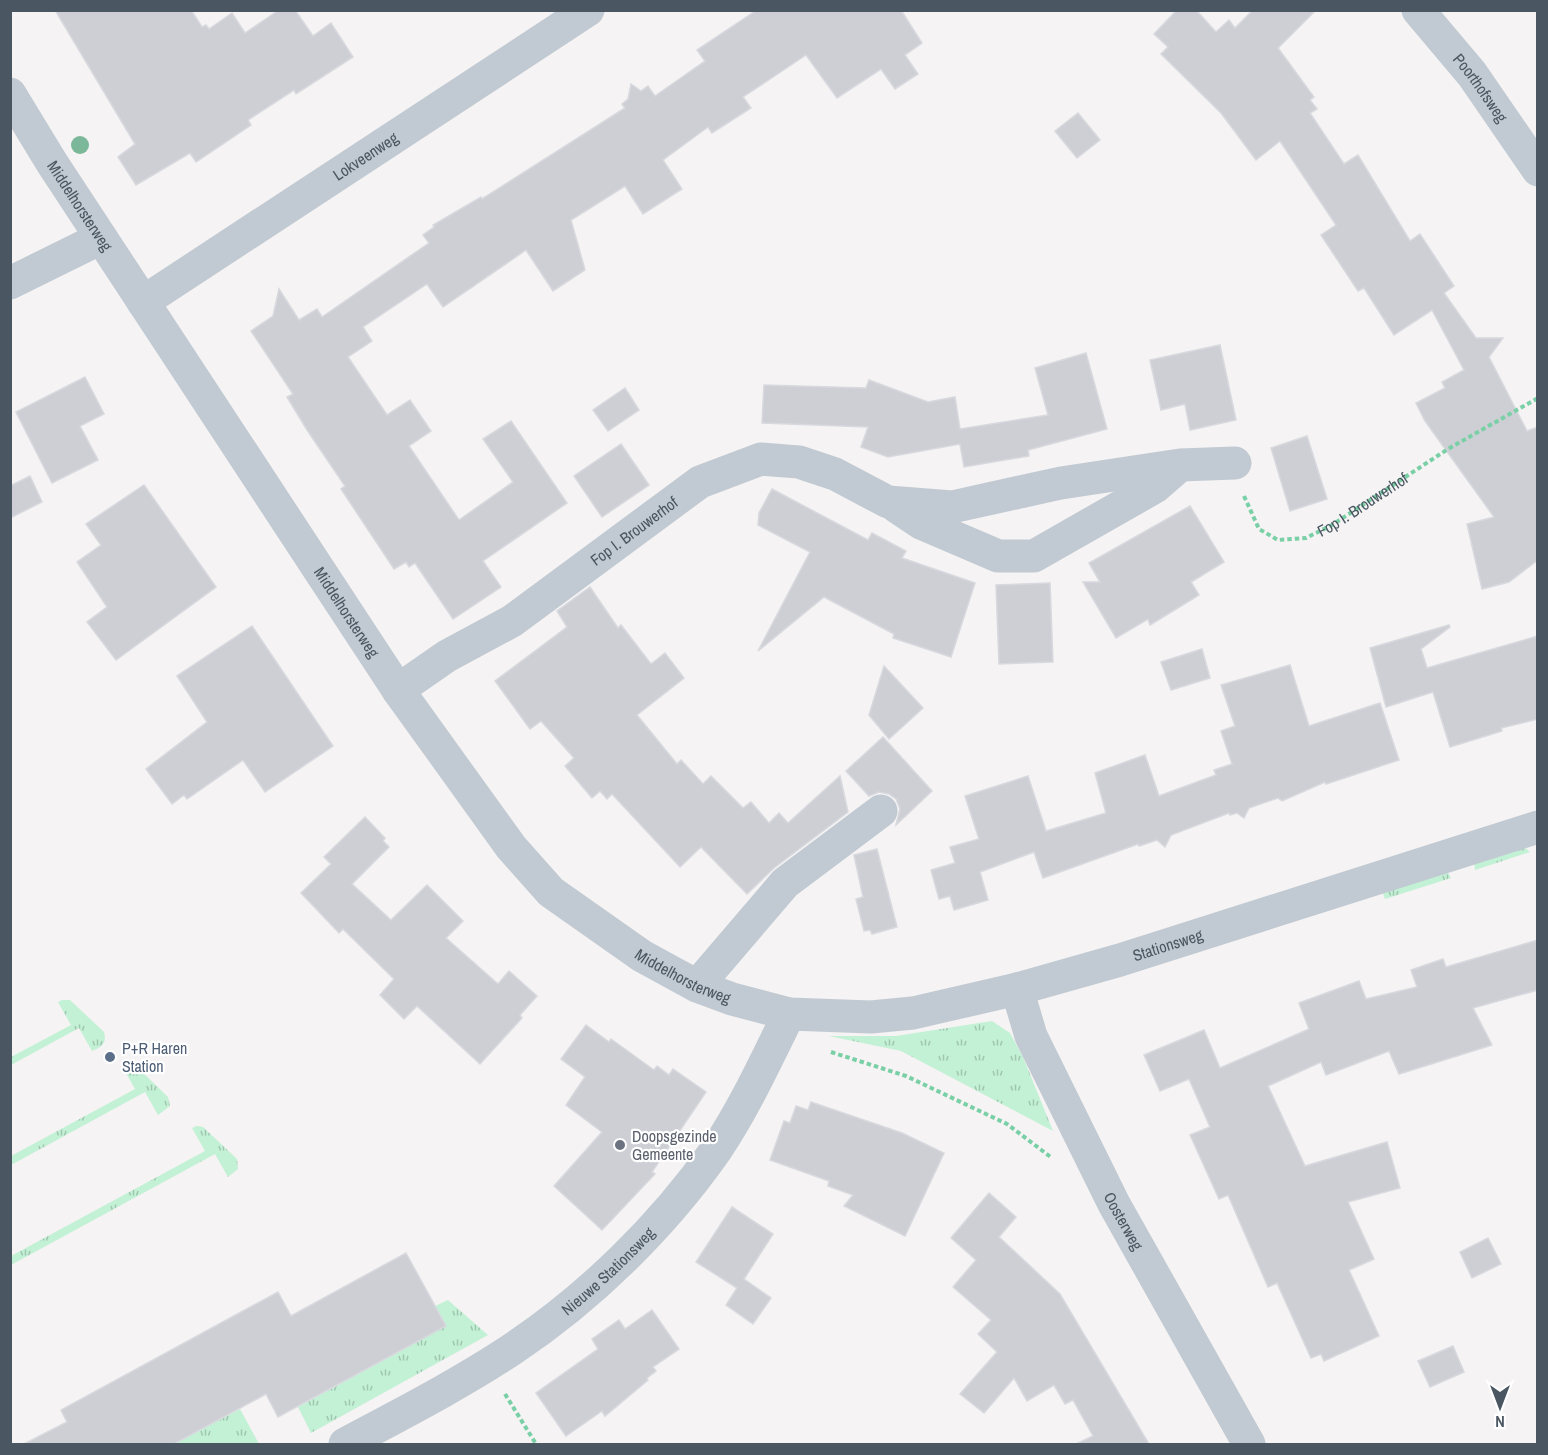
<svg xmlns="http://www.w3.org/2000/svg" width="1548" height="1455" font-family="'Archivo Narrow',sans-serif">
  <defs>
    <pattern id="grass-tufts" width="24" height="20" patternUnits="userSpaceOnUse" patternTransform="scale(1.5)"><rect width="24" height="20" fill="#c3f1d5"/><path d="M3 7l-1-3M5 7V3M7 7l1-3M15 17l-1-3M17 17v-4M19 17l1-3" fill="none" stroke="#a0c6b0"/></pattern>
  </defs>
  <rect width="100%" height="100%" fill="#f5f3f3"/>
  <g fill="url(#grass-tufts)">
    <path d="M1523,846L1530,852L1475,870L1474,861Z"/>
    <path d="M1447,871L1451,878L1385,899L1382,891Z"/>
    <path d="M62,1000H70L104,1032C107,1043 102,1047 92,1051L79,1028L11,1065V1057L71,1025L58,1002Z"/>
    <path d="M992,1021L1010,1033L1023,1057L1053,1131L901,1051L829,1036H896Z"/>
    <path d="M128,1064L135,1065L168,1097L170,1106L158,1115L145,1092L11,1165V1156L135,1089L122,1066Z"/>
    <path d="M197,1126L203,1127L237,1159L238,1169L228,1177L215,1154L11,1265V1256L205,1151L192,1128Z"/>
    <path d="M448,1300L488,1335L311,1433L298,1407L446,1326L435,1306Z"/>
    <path d="M240,1409L259,1444H174Z"/>
  </g>
  <g fill="#cdcfd5" stroke="#d7d9de" stroke-width="1.5">
    <path d="M55,10H191L202,27L206,25L209,29L232,13L245,33L279,10H295L313,36L331,23L353,57L296,94L294,90L248,120L251,125L196,162L190,153L136,185L118,157L135,144Z"/>
    <path d="M757,10H901L922,43L905,55L918,74L895,89L881,69L837,98L806,55L743,97L751,108L712,133L708,127L663,160L682,189L643,214L625,186L571,220L585,270L553,291L526,250L443,307L427,284L363,327L372,341L348,357L387,415L410,400L431,431L409,446L459,520L513,482L483,439L511,421L567,503L483,561L501,587L453,619L415,563L409,567L406,562L394,569L341,489L345,486L307,430L287,397L293,394L251,331L273,316L279,289L299,320L317,309L322,317L429,243L423,235L434,227L433,225L481,197L482,199L625,108L622,104L628,99L631,84L641,91L648,86L655,96L705,61L697,50Z"/>
    <path d="M1177,10H1196L1216,32L1229,20L1235,28L1253,10H1316L1278,48L1314,97L1310,100L1317,109L1310,113L1344,164L1358,155L1410,241L1420,234L1454,286L1444,293L1476,338H1503L1489,357L1527,431L1538,427V560L1509,582L1482,589L1467,524L1494,517L1425,421L1416,403L1445,388L1442,382L1464,370L1432,310L1394,335L1364,288L1358,291L1321,235L1336,225L1280,141L1256,160L1221,113L1161,54L1168,47L1154,34Z"/>
    <path d="M1078,113L1100,140L1077,158L1055,131Z"/>
    <path d="M1220,345L1236,420L1190,430L1185,404L1161,410L1150,360Z"/>
    <path d="M1086,353L1107,429L1028,450L1029,456L964,467L960,444L888,457L861,447L868,427L762,423L764,385L866,388L869,380L928,402L955,397L960,429L1048,415L1035,368Z"/>
    <path d="M85,377L104,414L80,426L98,460L52,483L16,412Z"/>
    <path d="M625,388L639,410L608,431L593,410Z"/>
    <path d="M1307,436L1327,499L1290,511L1271,448Z"/>
    <path d="M621,444L649,485L602,517L574,476Z"/>
    <path d="M30,476L42,502L10,518V486Z"/>
    <path d="M144,485L216,587L116,660L87,622L107,607L77,562L101,545L86,524Z"/>
    <path d="M772,489L868,540L872,533L906,551L902,558L975,583L951,657L893,638L894,634L824,597L758,651L810,552L758,525L759,513Z"/>
    <path d="M1190,506L1224,562L1191,582L1199,595L1150,625L1148,619L1116,638L1083,582H1100L1089,563Z"/>
    <path d="M1050,583L1053,662L999,664L996,585Z"/>
    <path d="M590,587L618,628L621,625L651,664L665,653L684,678L637,715L677,764L681,760L703,784L711,776L743,808L751,802L769,823L779,813L788,823L840,776L848,812L774,868L747,894L701,847L680,867L612,794L607,799L600,791L592,798L565,766L574,758L541,721L530,729L495,681L567,627L557,611Z"/>
    <path d="M1449,625L1450,627L1421,649L1427,668L1538,636V719L1501,728L1502,731L1450,747L1433,692L1386,707L1370,648Z"/>
    <path d="M252,626L333,746L265,792L243,760L187,799L184,795L172,804L146,769L207,722L177,676Z"/>
    <path d="M1202,649L1210,678L1171,690L1161,662Z"/>
    <path d="M1290,665L1309,726L1380,703L1399,760L1326,784L1325,782L1282,801L1278,798L1249,808L1244,818L1237,813L1230,815L1229,813L1171,835L1165,847L1157,840L1139,846L1138,844L1043,878L1034,852L980,872L988,900L954,910L950,896L939,899L931,870L955,863L950,847L979,839L965,796L1028,776L1046,831L1106,813L1095,773L1145,755L1159,796L1216,775L1214,770L1232,764L1221,731L1235,726L1221,685Z"/>
    <path d="M884,666L923,708L889,739L869,715Z"/>
    <path d="M883,737L932,791L896,825L900,809L896,799L889,794L879,792L869,796L846,771Z"/>
    <path d="M365,817L385,838L383,841L389,847L352,884L391,920L427,885L463,921L446,938L498,984L509,971L537,996L520,1015L522,1018L480,1064L417,1006L404,1019L380,995L394,979L343,929L339,933L301,893L331,864L324,857Z"/>
    <path d="M877,849L897,927L872,934L870,930L864,931L856,899L863,897L854,855Z"/>
    <path d="M1538,940V990L1473,1008L1492,1045L1399,1074L1389,1051L1326,1075L1321,1062L1268,1086L1305,1166L1387,1142L1400,1188L1348,1202L1374,1259L1349,1270L1379,1336L1324,1361L1321,1354L1311,1358L1277,1283L1268,1287L1228,1195L1219,1199L1190,1135L1210,1127L1189,1079L1160,1091L1144,1055L1204,1030L1220,1068L1309,1029L1299,1003L1359,981L1366,999L1417,987L1411,970L1443,959L1446,967Z"/>
    <path d="M586,1025L609,1042L611,1039L654,1070L657,1066L669,1075L673,1069L706,1092L652,1172L655,1174L602,1230L554,1186L602,1132L566,1105L585,1077L561,1059Z"/>
    <path d="M811,1102L902,1133L944,1153L905,1236L844,1206L853,1195L828,1186L829,1181L770,1160L784,1121L790,1123L796,1106L808,1110Z"/>
    <path d="M989,1193L1016,1217L999,1237L1060,1294L1149,1444H1076L1093,1436L1073,1400L1065,1404L1054,1385L1027,1401L1014,1378L984,1413L960,1394L997,1352L978,1334L991,1320L953,1287L976,1260L951,1238Z"/>
    <path d="M732,1207L773,1234L744,1279L771,1298L753,1324L726,1305L737,1288L696,1262Z"/>
    <path d="M1488,1238L1501,1264L1472,1278L1460,1252Z"/>
    <path d="M406,1253L446,1326L278,1417L266,1394L174,1444H24L67,1422L61,1410L278,1292L291,1316Z"/>
    <path d="M652,1310L679,1349L653,1367L656,1371L647,1378L648,1380L605,1416L602,1411L566,1436L536,1393L598,1349L592,1339L606,1329L619,1320L625,1329Z"/>
    <path d="M1453,1346L1464,1372L1430,1387L1418,1361Z"/>
  </g>
  <g fill="none" stroke-linecap="round" stroke-linejoin="round">
    <g stroke="#7ad0a6" stroke-width="4" stroke-dasharray="4.5 3" stroke-linecap="butt">
      <path id="s1" d="M1244,496L1259,529L1278,540L1306,538L1332,525L1448,449L1538,398"/>
      <path d="M831,1052L906,1076L1007,1124L1052,1158"/>
      <path d="M505,1394L536,1444"/>
    </g>
    <g stroke="#c1cad2" stroke-width="33">
      <path id="s2" d="M1418,10L1472,74L1538,170"/>
      <path id="s3" d="M10,94L52,163L398,690L511,847L551,892L642,956L697,986L732,999L789,1014L871,1017L913,1013L1017,989L1120,960L1538,827"/>
      <path d="M10,283L101,238"/>
      <path id="s4" d="M143,302L588,10"/>
      <path d="M897,507L921,523L998,556H1034L1155,487L1179,466"/>
      <path id="s5" d="M398,690L447,656L512,621L700,482L761,459L799,462L835,474L888,502L952,507L1061,483L1180,465L1235,463"/>
      <path d="M697,986L785,883L881,811"/>
      <path id="s6" d="M1017,989L1031,1036L1114,1204L1249,1444"/>
      <path id="s7" d="M345,1444C401,1414 458,1385 511,1350C589,1298 662,1227 716,1150C745,1107 766,1060 789,1014"/>
    </g>
  </g>
  <circle fill="#7bb799" cx="80" cy="145" r="9"/>
  <circle fill="#5c6f8a" stroke="#fff" stroke-width="2" cx="110" cy="1057" r="6"/>
  <circle fill="#6b7280" stroke="#fff" stroke-width="2" cx="620" cy="1145" r="6"/>
  <g text-anchor="middle" dominant-baseline="central" stroke-width="4.5" stroke-linejoin="round" paint-order="stroke">
    <g font-size="16" fill="#4a5661" stroke="#fff">
      <text stroke="none"><textPath href="#s2" startOffset="100">Poorthofsweg</textPath></text>
      <text stroke="none"><textPath href="#s4" startOffset="266">Lokveenweg</textPath></text>
      <text stroke="none"><textPath href="#s3" startOffset="132">Middelhorsterweg</textPath></text>
      <text stroke="none"><textPath href="#s1" startOffset="152">Fop I. Brouwerhof</textPath></text>
      <text stroke="none"><textPath href="#s5" startOffset="285">Fop I. Brouwerhof</textPath></text>
      <text stroke="none"><textPath href="#s3" startOffset="618">Middelhorsterweg</textPath></text>
      <text stroke="none"><textPath href="#s3" startOffset="1623">Stationsweg</textPath></text>
      <text stroke="none"><textPath href="#s3" startOffset="1122">Middelhorsterweg</textPath></text>
      <text stroke="none"><textPath href="#s6" startOffset="256">Oosterweg</textPath></text>
      <text stroke="none"><textPath href="#s7" startOffset="316">Nieuwe Stationsweg</textPath></text>
    </g>
    <g font-size="16" fill="#4e5e75" stroke="#fff" text-anchor="start">
      <text x="122" y="1048">P+R Haren<tspan x="122" dy="18">Station</tspan></text>
    </g>
    <g font-size="16" fill="#5b616d" stroke="#fff" text-anchor="start">
      <text x="632" y="1136">Doopsgezinde<tspan x="632" dy="18">Gemeente</tspan></text>
    </g>
  </g>
  <rect width="1548" height="1455" fill="none" stroke="#4a5661" stroke-width="24"/>
  <g transform="translate(1500 1407) rotate(180)" stroke="#ffffff" stroke-width="4.5" paint-order="stroke">
  <path d="M0-4.5L10 22L0 15L-10 22Z" fill="#4a5661"/>
  <text y="-9" font-size="16" font-weight="bold" text-anchor="middle" fill="#4a5661">N</text>
  </g>
</svg>
